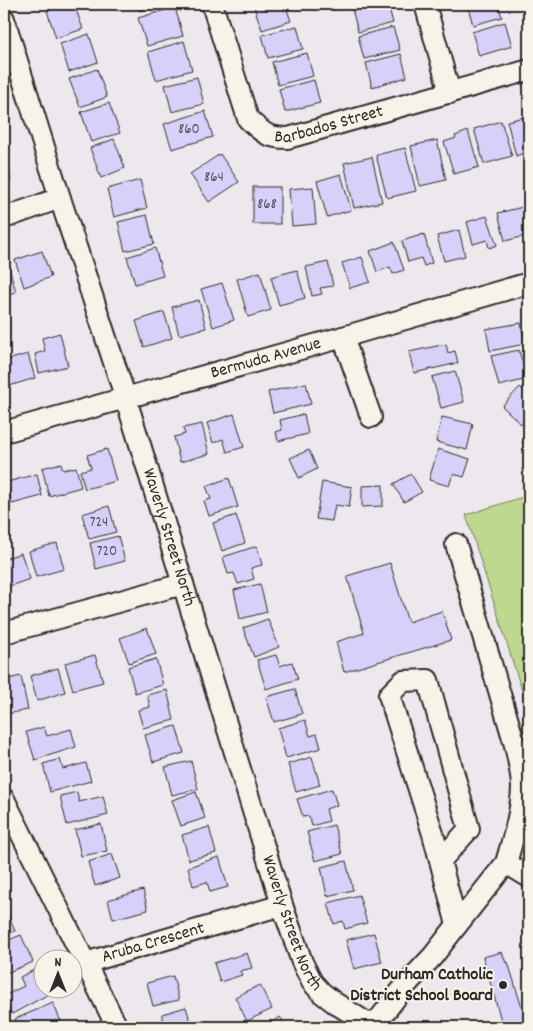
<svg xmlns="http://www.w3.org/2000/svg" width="533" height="1031" font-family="Dekko,sans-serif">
  <rect width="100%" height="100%" fill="#ede8ed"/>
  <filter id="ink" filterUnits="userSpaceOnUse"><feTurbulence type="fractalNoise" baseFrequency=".02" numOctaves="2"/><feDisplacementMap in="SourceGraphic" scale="10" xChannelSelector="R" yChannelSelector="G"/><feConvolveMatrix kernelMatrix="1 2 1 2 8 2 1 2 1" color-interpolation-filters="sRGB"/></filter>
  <g filter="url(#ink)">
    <path fill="#bed88f" stroke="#74825d" d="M529,495V713L466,515Z"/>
    <g fill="#d7d0f8" stroke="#2b2b2b">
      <path d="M69,4H74L83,29L56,38L47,11Z"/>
      <path d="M138,4H162L140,11Z"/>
      <path d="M253,4H285L291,21L262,30Z"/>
      <path d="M332,4H357L334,10Z"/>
      <path d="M371,4H388L393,23L358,32L352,9Z"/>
      <path d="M467,4H498L502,17L473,25Z"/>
      <path d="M175,7L183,36L147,46L138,18Z"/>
      <path d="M505,22L512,46L479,56L472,32Z"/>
      <path d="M297,26L303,49L268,58L262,35Z"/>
      <path d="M393,27L400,50L364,59L358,36Z"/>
      <path d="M89,34L98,62L69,72L60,44Z"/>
      <path d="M184,41L192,70L156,80L148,52Z"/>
      <path d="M307,53L313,76L278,85L272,62Z"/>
      <path d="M401,54L407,77L372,87L366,63Z"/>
      <path d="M97,69L107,97L80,107L69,79Z"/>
      <path d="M197,77L204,104L172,112L165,85Z"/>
      <path d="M314,80L320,103L285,112L279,89Z"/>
      <path d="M109,103L120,133L91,142L81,112Z"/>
      <path d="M205,111L213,137L172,149L164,124Z"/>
      <path d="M529,116V151L516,156L507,121Z"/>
      <path d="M501,121L512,156L484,164L474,129Z"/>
      <path d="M468,131L479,167L454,174L444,142L456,138L455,136Z"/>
      <path d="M114,139L125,168L101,178L90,148Z"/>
      <path d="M437,140L446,180L420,186L411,146Z"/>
      <path d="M405,148L416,191L387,198L376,155Z"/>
      <path d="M220,154L239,182L209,202L190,174Z"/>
      <path d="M372,157L382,202L354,208L344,163Z"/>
      <path d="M5,163L11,179L4,181V164Z"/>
      <path d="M341,174L351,210L327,217L317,181Z"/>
      <path d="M140,180L147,208L114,217L107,189Z"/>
      <rect x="253" y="187" width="27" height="37"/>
      <path d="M313,187L316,224L292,226L289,189Z"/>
      <path d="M527,206L529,215V235L505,241L498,213Z"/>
      <path d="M147,215L154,244L125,251L118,222Z"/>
      <path d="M487,216L497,245L489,248L487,240L473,244L467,222Z"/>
      <path d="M459,230L465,256L444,261L437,236Z"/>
      <path d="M424,234L432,263L424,266L421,258L408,262L402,241Z"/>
      <path d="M394,242L404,270L393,274L390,267L377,272L370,251Z"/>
      <path d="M155,248L163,276L135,284L127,257Z"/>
      <path d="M42,251L51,277L24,287L15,260Z"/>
      <path d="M362,257L370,282L350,288L342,263Z"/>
      <path d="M328,262L333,286L320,288L322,294L312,296L306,267Z"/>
      <path d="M8,264L16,292L4,295V266Z"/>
      <path d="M297,270L305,298L279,305L271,277Z"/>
      <path d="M260,272L271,310L248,317L237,279Z"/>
      <path d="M222,283L234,320L213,327L201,289Z"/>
      <path d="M199,300L206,328L179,335L172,307Z"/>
      <path d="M164,312L172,338L144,347L136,321Z"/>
      <path d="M521,323L525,344L490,351L486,329Z"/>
      <path d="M60,333L68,366L39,373L35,354L45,351L42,338Z"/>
      <path d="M446,344L448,353L455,351L458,363L414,373L409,352Z"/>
      <path d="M519,350L527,379L499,386L491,356Z"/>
      <path d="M28,354L35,378L6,387L4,378V361Z"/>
      <path d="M455,371L464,402L441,408L432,377Z"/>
      <path d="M306,383L311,404L273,413L268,392Z"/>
      <path d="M520,387L529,395V416L521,424L502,406Z"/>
      <path d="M234,414L244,447L227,452L223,439L213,443L207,423Z"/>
      <path d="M304,414L308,434L278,441L276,432L282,430L280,420Z"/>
      <path d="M442,417L473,424L467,450L436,442Z"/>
      <path d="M202,424L209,454L180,462L174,437L185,434L183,428Z"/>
      <path d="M529,433V448L522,443Z"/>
      <path d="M107,449L116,481L85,489L80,471L91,468L87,455Z"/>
      <path d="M438,449L470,459L464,477L453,474L449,486L429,480Z"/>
      <path d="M309,450L317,469L299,478L290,458Z"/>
      <path d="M61,463L63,470L76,467L81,487L49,496L42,468Z"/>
      <path d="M37,474L42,496L12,504L7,482Z"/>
      <path d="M411,474L422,492L404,502L393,484Z"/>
      <path d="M229,478L238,507L209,516L204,501L211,499L206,486Z"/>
      <path d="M322,482L352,487L349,507L335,505L332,521L316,519Z"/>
      <path d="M383,485V506L362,507V486Z"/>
      <path d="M4,494L7,507L4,508Z"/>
      <path d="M109,506L116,532L89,539L82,514Z"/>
      <path d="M236,515L245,543L222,551L213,523Z"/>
      <path d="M118,536L125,561L96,569L90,543Z"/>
      <path d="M57,543L64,569L36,577L29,551Z"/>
      <path d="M257,546L262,565L251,568L254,579L238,584L234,573L228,574L223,557Z"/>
      <path d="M21,553L30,579L4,588V559Z"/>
      <path d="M390,563L408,622L442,611L451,640L344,672L336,642L364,633L347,576Z"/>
      <path d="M260,584L267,612L240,619L234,590Z"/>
      <path d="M268,619L279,647L254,657L243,628Z"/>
      <path d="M147,628L156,654L129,663L120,638Z"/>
      <path d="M95,655L103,682L73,690L65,663Z"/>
      <path d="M276,655L280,666L292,662L298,679L266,689L257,660Z"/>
      <path d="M156,659L163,685L135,693L128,667Z"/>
      <path d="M58,668L65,692L37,701L30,676Z"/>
      <path d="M21,676L28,710L6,714L4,704V680Z"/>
      <path d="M295,689L302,714L274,722L266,697Z"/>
      <path d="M167,690L174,720L143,728L138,710L150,707L147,695Z"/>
      <path d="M305,720L310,736L317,734L321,748L286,758L278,728Z"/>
      <path d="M176,726L184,753L153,762L145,735Z"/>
      <path d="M44,727L47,736L71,729L76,747L35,760L26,732Z"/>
      <path d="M312,757L320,785L296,792L288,764Z"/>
      <path d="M60,759L63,769L86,763L91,781L50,792L43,764Z"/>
      <path d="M191,761L198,789L172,795L165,767Z"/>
      <path d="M332,789L337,805L326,809L329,821L312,826L309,816L303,817L297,799Z"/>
      <path d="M77,792L79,802L103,796L108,815L67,825L60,796Z"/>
      <path d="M196,792L205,818L181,826L172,800Z"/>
      <path d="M101,824L107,851L81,856L75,830Z"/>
      <path d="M334,825L342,854L315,861L307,832Z"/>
      <path d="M209,827L216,853L189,860L182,835Z"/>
      <path d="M112,854L120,878L95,886L88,862Z"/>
      <path d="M219,857L228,887L210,892L207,882L193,886L188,867Z"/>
      <path d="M346,861L353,890L327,896L321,867Z"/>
      <path d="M143,890L148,910L113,919L108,900Z"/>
      <path d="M359,895L367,923L345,929L343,921L334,924L328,903Z"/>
      <path d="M4,905L15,931L4,936Z"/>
      <path d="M374,933L382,962L354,969L346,940Z"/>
      <path d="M21,935L33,962L4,974V942Z"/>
      <path d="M502,952L506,963L508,962L522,1008L524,1007L527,1018L524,1019L526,1026L529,1024V1027H503L483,957Z"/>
      <path d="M247,953L252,968L240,971L242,975L220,982L214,963Z"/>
      <path d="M36,969L42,981V988H46L49,994L12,1014L4,999V996L24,986L20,977Z"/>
      <path d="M173,976L179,1000L153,1006L147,983Z"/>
      <path d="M260,985L272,1009L247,1021L235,997Z"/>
      <path d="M53,1003L63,1026L61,1027H19L15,1019Z"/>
      <path d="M186,1007L192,1027H165L162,1014Z"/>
      <path d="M280,1017L288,1027H266Z"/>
    </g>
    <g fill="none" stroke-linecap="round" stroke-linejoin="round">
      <defs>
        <g id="minor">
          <path id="s1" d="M212,4L248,119C263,133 267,138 288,138L529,70"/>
          <path d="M425,4L450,93"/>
          <path id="s2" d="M4,19L60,198L126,399L282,905L302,962L312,982L322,993L335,1003L370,1025L372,1027"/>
          <path d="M4,218L60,198"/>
          <path d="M343,337L371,417"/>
          <path id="s3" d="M4,432L343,337L529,283"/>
          <path d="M456,544L515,745C518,760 522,774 522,788C521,814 513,838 506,863"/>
          <path d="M4,633L183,584"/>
          <path d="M4,799L117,1027"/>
          <path d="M441,860L469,829L428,680L403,681L389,695L433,834L457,925L506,863L529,877"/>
          <path id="s4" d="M85,963L282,905"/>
          <path d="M370,1025L380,1018L404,987L433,956L457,925"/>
        </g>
      </defs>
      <use href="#minor" stroke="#2b2b2b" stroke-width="24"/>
      <use href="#minor" stroke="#f7f3e8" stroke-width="20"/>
    </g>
  </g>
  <circle fill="#2b2b2b" stroke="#f7f3e8" stroke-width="2" cx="503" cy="985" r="5"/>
  <g text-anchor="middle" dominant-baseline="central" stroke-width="4" stroke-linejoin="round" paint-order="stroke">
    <g font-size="15" fill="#56545e">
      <text x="189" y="130">860</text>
      <text x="214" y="178">864</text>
      <text x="267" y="205">868</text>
      <text x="99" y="523">724</text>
      <text x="107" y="552">720</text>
    </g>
    <g font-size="18" fill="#2b2b2b" stroke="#f7f3e8">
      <text stroke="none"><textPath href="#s1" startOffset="209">Barbados Street</textPath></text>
      <text stroke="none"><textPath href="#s3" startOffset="272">Bermuda Avenue</textPath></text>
      <text stroke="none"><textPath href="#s2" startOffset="544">Waverly Street North</textPath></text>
      <text stroke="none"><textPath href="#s2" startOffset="949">Waverly Street North</textPath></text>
      <text stroke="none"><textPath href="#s4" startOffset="71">Aruba Crescent</textPath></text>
    </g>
    <g font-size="18" font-weight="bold" fill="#2b2b2b" stroke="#f7f3e8" text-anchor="end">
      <text x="493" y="975">Durham Catholic<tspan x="493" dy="21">District School Board</tspan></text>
    </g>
  </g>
  <rect width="533" height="1031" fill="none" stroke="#f7f3e8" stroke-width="20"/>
  <rect x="10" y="10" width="513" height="1011" fill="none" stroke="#2b2b2b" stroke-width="2" filter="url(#ink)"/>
  <g transform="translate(58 974)"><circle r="24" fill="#f7f3e8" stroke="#a5a39c"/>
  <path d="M0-4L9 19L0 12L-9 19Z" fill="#2b2b2b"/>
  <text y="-8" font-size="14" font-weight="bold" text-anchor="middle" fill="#2b2b2b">N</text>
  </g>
</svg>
